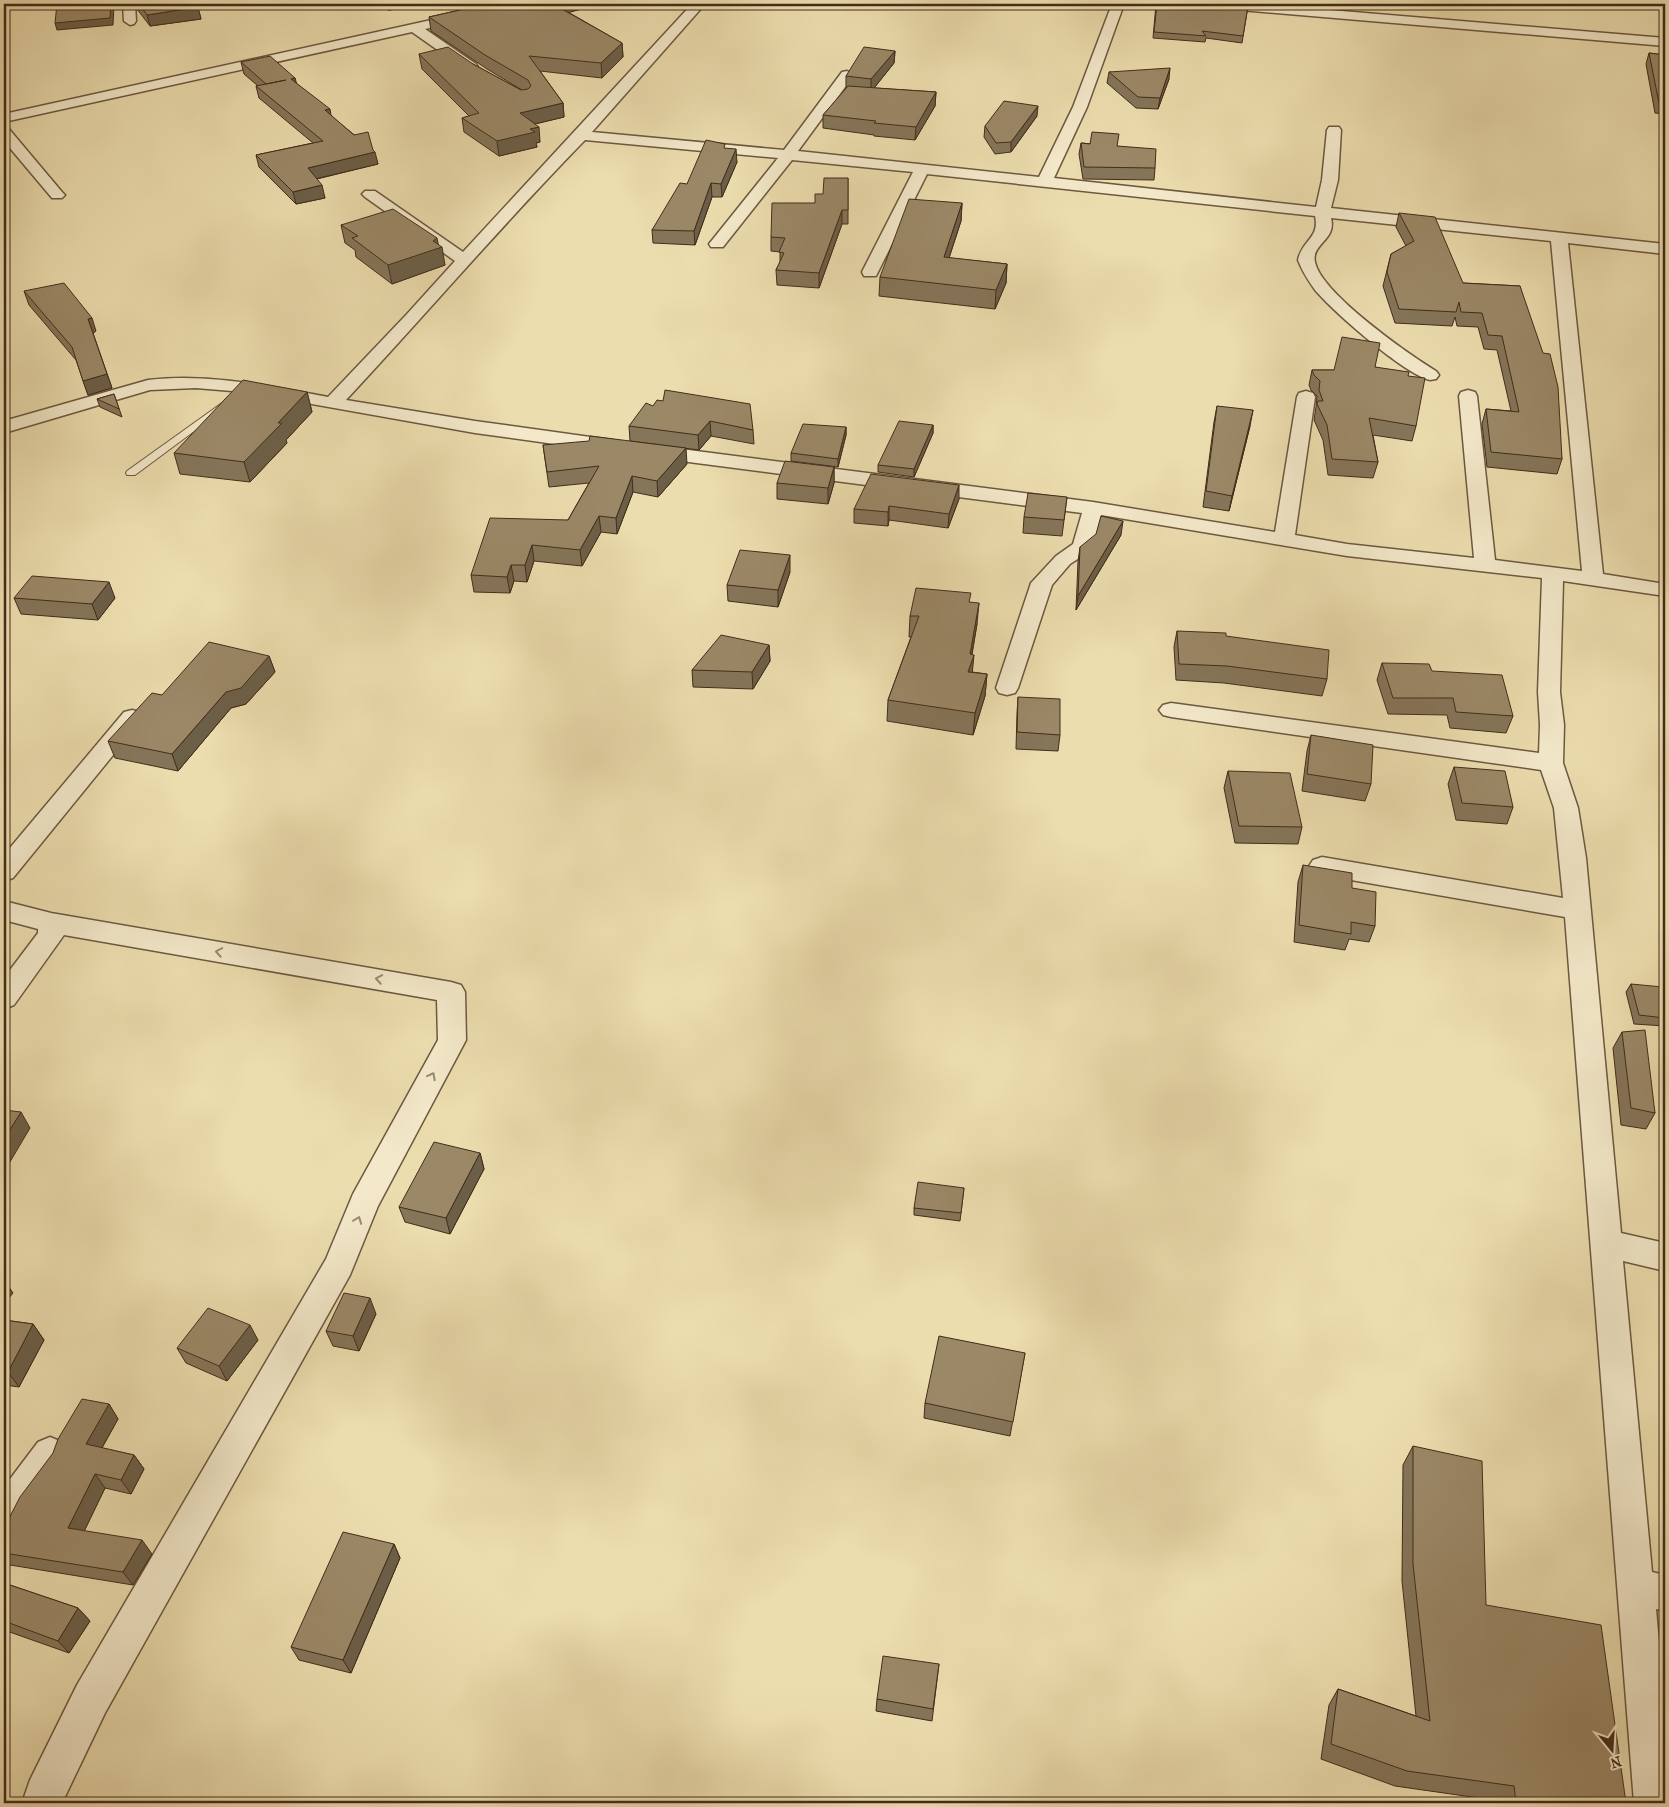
<svg xmlns="http://www.w3.org/2000/svg" width="1669" height="1807" font-family="'IM FELL French Canon',serif">
  <rect width="100%" height="100%" fill="#ecddae"/>
  <filter id="stains"><feTurbulence type="fractalNoise" baseFrequency=".004" numOctaves="4"/><feColorMatrix values="0 0 0 0 .2 0 0 0 0 .09 0 0 0 0 .02 0 0 0 .5 -.17"/></filter>
  <radialGradient id="worn" r=".72"><stop offset=".6" stop-color="#630" stop-opacity="0"/><stop offset="1" stop-color="#630" stop-opacity=".3"/></radialGradient>
  <g fill="none" stroke-linecap="round" stroke-linejoin="round">
    <defs>
      <g id="service">
        <path d="M400,4H411L389,10L386,8Z"/>
        <path d="M1593,4H1633L1630,6H1596Z"/>
        <path d="M229,398L232,399V403L135,475H127L126,473L127,471Z"/>
      </g>
      <g id="minor">
        <path d="M123,4H135L136,21L134,24L130,25L124,21Z"/>
        <path d="M504,4H526L520,8L425,29L476,64L478,67L471,71L466,70L412,32L4,122V114Z"/>
        <path d="M692,4H705L592,132L784,150L842,72L847,71L854,75L798,151L1039,177L1073,107L1112,4H1124L1087,107L1054,178L1316,207L1322,180L1327,130L1329,127H1339L1341,130L1338,180L1331,208L1665,244V254L1568,243L1603,574L1665,584V596L1563,581L1560,692L1564,725L1563,763L1578,808L1586,858L1621,1233L1665,1243V1271L1623,1261L1652,1572L1665,1575V1611L1656,1609L1665,1709V1803H1634L1565,917L1322,875L1313,872L1309,866L1313,860L1322,857L1563,898L1554,808L1541,770L1171,717L1163,715L1159,710L1163,705L1171,703L1539,753L1540,725L1538,692L1542,578L1347,556L1101,515L1093,547L1090,551L1070,564L1052,585L1018,688L1015,693L1007,695L999,693L996,688L1031,583L1056,556L1073,544L1082,513L650,457L643,455L640,451L643,447L650,445L1093,502L1275,532L1297,397L1299,393L1306,391L1313,393L1315,397L1295,535L1347,544L1474,558L1459,396L1461,392L1468,390L1475,392L1477,396L1495,560L1582,571L1551,241L1331,218C1337,240 1311,244 1315,262C1321,293 1408,354 1436,371L1439,375L1436,379L1430,380C1404,374 1334,312 1315,290C1308,280 1302,271 1298,260C1302,240 1320,238 1315,216L927,174L876,276H864L862,272L913,172L792,160L723,247H711L709,244L778,158L585,140C502,225 427,313 346,400L475,421L612,440L619,442L622,446L619,450L612,452L475,433L244,392L196,388L150,390L4,433V421L148,380C210,373 268,386 328,397L407,314L455,261L365,197L362,194L365,191H375L463,252Z"/>
        <path d="M1211,4H1258L1665,38V46L1217,8Z"/>
        <path d="M4,128L9,129L62,192L65,195L62,198H52L4,141Z"/>
        <path d="M132,710L140,712L144,717L140,722L13,878L4,881V855L124,712Z"/>
        <path d="M4,901L51,913L451,982L461,985L465,992L466,1040L378,1206L350,1275L105,1713L62,1803H22L30,1780L77,1685L326,1259L353,1194L438,1040L437,1000L64,935L14,1005L4,1009V978L38,933V929L4,920Z"/>
        <path d="M50,1437L62,1442L67,1454L62,1466L17,1528L4,1533V1487L38,1442Z"/>
      </g>
    </defs>
    <use href="#service" stroke="#6d5840" stroke-width="2"/>
    <use href="#minor" stroke="#6d5840" stroke-width="3"/>
    <use href="#service" fill="#f3e9ca" fill-rule="evenodd"/>
    <use href="#minor" fill="#f3e9ca" fill-rule="evenodd"/>
  </g>
  <g fill="#857559" stroke="#432c1b">
    <path d="M136,4H197L201,19L150,26L137,9Z"/>
    <path d="M465,4H584L585,8L568,12L622,43L623,57L602,78L540,71L563,103L564,117L535,124L540,142L536,143L537,147L499,156L464,132L462,118L469,116L422,69L419,54L473,64L521,90H522L487,69L431,31L429,17L473,7Z"/>
    <path d="M1156,4L1248,6L1242,43L1206,38L1205,42L1153,38Z"/>
    <path d="M895,51L894,63L874,88L936,92L935,106L915,140L874,136V135L823,128V115L846,89V76Z"/>
    <path d="M1649,53L1665,55V114L1655,113L1646,64Z"/>
    <path d="M241,62L295,78L296,83L331,116L373,150L378,164L317,179L325,198L296,204L259,167L256,155L313,143L259,98L256,86H258L244,74Z"/>
    <path d="M1109,72L1169,79L1158,109L1136,108L1107,83Z"/>
    <path d="M1037,116L1011,152L995,154L984,137L985,126Z"/>
    <path d="M1081,143L1118,146L1155,168L1154,180L1083,179L1079,154Z"/>
    <path d="M725,148L737,162L722,197H712L695,245L653,243L652,230L687,184Z"/>
    <path d="M848,178V224H842L819,288L777,285L776,270L780,262V252L771,251V237L815,203L823,194Z"/>
    <path d="M962,203L961,221L949,258L1007,264L1006,283L995,309L879,296L880,277Z"/>
    <path d="M1399,213L1463,283L1520,286L1562,459L1557,474L1487,467L1482,424L1486,409L1511,411L1497,350L1484,349L1478,327L1457,326L1455,317L1452,326L1395,323L1383,286L1391,254L1406,246L1396,227Z"/>
    <path d="M341,225L438,244L445,265L392,284L356,257L355,250L345,243Z"/>
    <path d="M24,291L96,331L93,333L112,388L88,395L76,360L29,305Z"/>
    <path d="M1375,367L1408,376L1416,426L1412,441L1373,435L1378,462L1373,478L1328,475L1323,440L1314,420L1316,407L1317,396L1311,390L1309,385L1312,370H1334Z"/>
    <path d="M307,392L312,412L286,440L287,443L250,482L180,474L174,453Z"/>
    <path d="M114,394L122,417L100,407L97,399Z"/>
    <path d="M653,406L753,430L754,444L711,436L699,450L630,441L629,426Z"/>
    <path d="M1217,406L1250,426L1229,511L1203,507L1214,422Z"/>
    <path d="M933,425V433L914,477L878,472V465Z"/>
    <path d="M846,427V435L838,467L791,461V453Z"/>
    <path d="M543,445L687,464L658,497L633,492L617,534L601,532L582,566L534,561L527,582L514,581L510,593L474,592L471,575L568,520L589,483L549,487Z"/>
    <path d="M834,467V483L828,504L777,499V483Z"/>
    <path d="M1067,497L1062,536L1023,533L1024,517Z"/>
    <path d="M959,499L948,528L889,520L888,526L854,523V509Z"/>
    <path d="M1121,535L1076,610L1078,561L1080,547Z"/>
    <path d="M790,572L778,607L728,601L727,585Z"/>
    <path d="M14,598H115L98,620L21,614Z"/>
    <path d="M970,602L977,624L972,655V672L987,674L985,696L973,735L887,721L888,700L911,637H909L910,616Z"/>
    <path d="M1177,631L1327,679L1322,696L1224,683L1176,680L1174,647Z"/>
    <path d="M769,645L770,661L753,689L693,687L692,670Z"/>
    <path d="M269,656L275,672L246,704L231,708L178,771L115,758L108,741L162,695Z"/>
    <path d="M1382,663L1513,716L1506,733L1450,728L1447,715L1388,714L1377,680Z"/>
    <path d="M1018,697L1060,735L1058,751L1016,749L1017,713Z"/>
    <path d="M1311,735L1371,784L1365,801L1302,791L1307,751Z"/>
    <path d="M1454,767L1513,807L1507,824L1456,820L1448,784Z"/>
    <path d="M1228,771L1302,827L1298,844L1235,843L1224,788Z"/>
    <path d="M1303,865L1352,888L1375,926L1369,942L1349,939L1345,950L1294,942L1298,882Z"/>
    <path d="M1631,984L1665,996V1026L1634,1024L1626,992Z"/>
    <path d="M1622,1032L1655,1113L1646,1129L1621,1125L1613,1048Z"/>
    <path d="M480,1153L484,1169L450,1234L405,1222L399,1207Z"/>
    <path d="M964,1188L960,1221L914,1215V1208Z"/>
    <path d="M376,1314L359,1351L333,1346L326,1331Z"/>
    <path d="M4,1320L33,1324L44,1340L19,1387L5,1385L4,1386Z"/>
    <path d="M258,1340L227,1381L186,1363L177,1348Z"/>
    <path d="M1025,1353L1010,1436L924,1418L925,1403Z"/>
    <path d="M109,1404L118,1419L102,1448L134,1455L144,1469L131,1494L105,1488L84,1531L152,1554L133,1585L4,1564V1528Z"/>
    <path d="M1413,1446L1486,1605L1626,1803H1501L1500,1801L1395,1786L1321,1759L1329,1705L1338,1689L1416,1716L1402,1581L1403,1465Z"/>
    <path d="M394,1544L400,1558L351,1673L299,1660L291,1647Z"/>
    <path d="M4,1583L78,1608L90,1621L69,1653L4,1630Z"/>
    <path d="M939,1664L932,1721L876,1711L877,1699Z"/>
  </g>
  <g fill="#6c5f48" stroke="#432c1b">
    <path d="M111,4H114L113,25L57,30L55,23Z"/>
    <path d="M475,4H497L476,8Z"/>
    <path d="M551,4H584L585,8L553,17Z"/>
    <path d="M198,7L201,19L150,26L147,15Z"/>
    <path d="M622,43L623,57L602,78L601,63Z"/>
    <path d="M895,51L894,63L871,92V79Z"/>
    <path d="M1170,68L1169,79L1158,109L1160,98Z"/>
    <path d="M295,78L298,89L291,79Z"/>
    <path d="M936,92L935,106L915,140L916,127Z"/>
    <path d="M563,103L564,117L522,127L520,113Z"/>
    <path d="M1038,106L1037,116L1011,152V142Z"/>
    <path d="M330,109L332,121L325,110Z"/>
    <path d="M539,127L540,142L536,143L537,147L499,156L497,141L530,129Z"/>
    <path d="M736,149L737,162L722,197L721,184Z"/>
    <path d="M375,152L378,164L311,180L308,168Z"/>
    <path d="M711,183L712,197L695,245L694,231Z"/>
    <path d="M322,185L325,198L296,204L293,192Z"/>
    <path d="M962,203L961,221L943,276L944,257Z"/>
    <path d="M842,210V224L819,288V273Z"/>
    <path d="M437,238L439,248L442,247L445,265L392,284L388,265L433,241Z"/>
    <path d="M1007,264L1006,283L995,309L996,290Z"/>
    <path d="M92,318L96,331L93,333L88,319Z"/>
    <path d="M107,374L112,388L88,395L83,381Z"/>
    <path d="M307,392L312,412L286,440L287,443L250,482L244,462L278,423Z"/>
    <path d="M1253,410L1250,426L1229,511L1232,496Z"/>
    <path d="M710,421L711,436L699,450L698,435Z"/>
    <path d="M933,425V433L914,477V469Z"/>
    <path d="M846,427V435L838,467V459Z"/>
    <path d="M686,448L687,464L658,497L657,481Z"/>
    <path d="M834,467V483L828,504V488Z"/>
    <path d="M632,476L633,492L617,534L616,518Z"/>
    <path d="M959,485V499L948,528L949,514Z"/>
    <path d="M889,506V520L888,526V512Z"/>
    <path d="M599,516L601,532L582,566L580,550Z"/>
    <path d="M1123,521L1121,535L1076,610L1078,596Z"/>
    <path d="M532,545L534,561L527,582L525,565Z"/>
    <path d="M790,555V572L778,607V590Z"/>
    <path d="M511,565L514,581L510,593L507,577Z"/>
    <path d="M109,582L115,598L98,620L92,604Z"/>
    <path d="M979,603L977,624L969,669L974,655L972,676L967,693L970,654Z"/>
    <path d="M769,645L770,661L753,689L752,672Z"/>
    <path d="M269,656L275,672L246,704L231,708L178,771L172,754L226,692Z"/>
    <path d="M987,674L985,696L973,735L975,713Z"/>
    <path d="M21,1112L30,1128L4,1172V1139Z"/>
    <path d="M480,1153L484,1169L450,1234L446,1218Z"/>
    <path d="M4,1280L13,1293L4,1304Z"/>
    <path d="M370,1298L376,1314L359,1351L353,1336Z"/>
    <path d="M33,1324L44,1340L19,1387L8,1372Z"/>
    <path d="M250,1325L258,1340L227,1381L219,1366Z"/>
    <path d="M109,1404L118,1419L96,1458L86,1444Z"/>
    <path d="M134,1455L144,1469L131,1494L121,1480Z"/>
    <path d="M95,1474L105,1488L79,1542L68,1528Z"/>
    <path d="M142,1540L152,1554L133,1585L123,1572Z"/>
    <path d="M394,1544L400,1558L351,1673L343,1660Z"/>
    <path d="M78,1608L90,1621L69,1653L58,1641Z"/>
  </g>
  <g fill="#9b8867" stroke="#432c1b">
    <path d="M57,4H111L110,18L55,23Z"/>
    <path d="M139,4H197L198,7L147,15Z"/>
    <path d="M487,4H553L622,43L601,63L529,56L563,103L520,113L539,127L530,129L535,132L497,141L462,118L479,113L419,54L448,47L473,64L521,90L528,89L531,86L528,80L485,55L429,17Z"/>
    <path d="M1157,4H1225L1248,6L1243,36L1202,31L1206,36L1154,32Z"/>
    <path d="M864,47L895,51L871,79L846,76Z"/>
    <path d="M1649,53L1665,55V103H1659Z"/>
    <path d="M270,56L295,78L291,79L330,109L325,110L354,135L368,132L373,150L375,152L308,168L322,185L293,192L256,155L323,141L256,86L286,80L266,84L241,62Z"/>
    <path d="M1170,68L1160,98L1138,97L1109,72Z"/>
    <path d="M848,86L936,92L916,127L874,123L876,121L823,115Z"/>
    <path d="M1004,101L1038,106L1011,142L996,143L985,126Z"/>
    <path d="M1092,132L1119,134L1117,146L1156,149L1155,168L1084,167L1081,143L1090,144Z"/>
    <path d="M706,140L725,144L724,148L736,149L721,184L711,183L694,231L652,230L680,183L687,184Z"/>
    <path d="M824,178H848V210H842L819,273L776,270L784,253L779,252L785,238L771,237L772,203H815V194H823Z"/>
    <path d="M909,199L962,203L944,257L1007,264L996,290L880,277Z"/>
    <path d="M393,209L437,238L433,241L442,247L388,265L352,238L358,236L341,225Z"/>
    <path d="M1399,213L1435,217L1463,283L1520,286L1543,353L1550,354L1558,387L1562,459L1491,452L1486,409L1519,412L1502,336L1488,335L1482,313L1461,312L1459,302L1456,312L1399,309L1387,272L1391,254L1414,241Z"/>
    <path d="M64,283L92,318L88,319L107,374L83,381L72,347L24,291Z"/>
    <path d="M1342,337L1380,343L1375,367L1409,372L1408,376L1425,378L1416,426L1369,418L1378,462L1332,459L1327,425L1317,404L1318,401H1323L1319,390L1320,381L1314,375L1312,370H1334Z"/>
    <path d="M243,380L307,392L278,423H282L244,462L174,453Z"/>
    <path d="M665,390L750,404L753,430L710,421L698,435L629,426L646,403L653,406L657,400L663,401Z"/>
    <path d="M114,394L119,409L97,399Z"/>
    <path d="M1217,406L1253,410L1232,496L1206,491Z"/>
    <path d="M899,421L933,425L914,469L878,465Z"/>
    <path d="M803,424L846,427L838,459L791,453Z"/>
    <path d="M590,436L686,448L657,481L632,476L616,518L599,516L580,550L532,545L525,565H511L507,577L471,575L490,518L568,520L599,466L547,472L543,445L589,441Z"/>
    <path d="M785,461L834,467L828,488L777,483Z"/>
    <path d="M871,474L959,485L949,514L889,506L888,512L854,509Z"/>
    <path d="M1028,493L1067,497L1064,520L1024,517Z"/>
    <path d="M1101,516L1123,521L1078,596L1080,547L1096,534Z"/>
    <path d="M740,550L790,555L778,590L727,585Z"/>
    <path d="M32,576L109,582L92,604L14,598Z"/>
    <path d="M916,588L971,593L969,602L979,603L970,654L974,655L968,672L987,674L975,713L888,700L919,616H910Z"/>
    <path d="M1177,631L1226,633V636L1329,650L1327,679L1227,666L1179,664Z"/>
    <path d="M721,635L769,645L752,672L692,670Z"/>
    <path d="M209,642L269,656L241,688L226,692L172,754L108,741L152,693L162,695Z"/>
    <path d="M1382,663L1429,664L1432,671L1502,675L1513,716L1456,712L1453,698H1393Z"/>
    <path d="M1018,697L1060,699V735L1017,732Z"/>
    <path d="M1311,735L1373,745L1371,784L1307,774Z"/>
    <path d="M1454,767L1505,771L1513,807L1462,803Z"/>
    <path d="M1228,771L1290,773L1302,827L1239,826Z"/>
    <path d="M1303,865L1352,873V888L1376,892L1375,926L1351,922V934L1299,925Z"/>
    <path d="M1631,984L1663,987L1665,996V1018L1639,1015Z"/>
    <path d="M1645,1030L1655,1113L1631,1108L1622,1032Z"/>
    <path d="M4,1110L21,1112L4,1139Z"/>
    <path d="M434,1142L480,1153L446,1218L399,1207Z"/>
    <path d="M918,1182L964,1188L961,1213L914,1208Z"/>
    <path d="M344,1293L370,1298L353,1336L326,1331Z"/>
    <path d="M208,1308L250,1325L219,1366L177,1348Z"/>
    <path d="M4,1320L33,1324L8,1372H4Z"/>
    <path d="M939,1336L1025,1353L1013,1422L925,1403Z"/>
    <path d="M82,1399L109,1404L86,1444L134,1455L121,1480L95,1474L68,1528L142,1540L123,1572L4,1553V1528L20,1497L53,1453L58,1439Z"/>
    <path d="M1413,1446L1482,1461L1486,1605L1601,1625L1626,1803H1516L1514,1786L1407,1771L1331,1744L1338,1689L1430,1721L1413,1564Z"/>
    <path d="M343,1532L394,1544L343,1660L291,1647Z"/>
    <path d="M4,1583L78,1608L58,1641L4,1621Z"/>
    <path d="M883,1656L939,1664L933,1709L877,1699Z"/>
  </g>
  <defs><path id="oneway-chevron" d="M-2-3.5L2.5 0L-2 3.5" fill="none" stroke-width="1.6" stroke-linecap="round" stroke-linejoin="round" transform="scale(1.25)"/></defs>
  <g stroke="#9b8a72">
    <use href="#oneway-chevron" transform="translate(219 952) rotate(-170)"/>
    <use href="#oneway-chevron" transform="translate(379 979) rotate(-170)"/>
    <use href="#oneway-chevron" transform="translate(432 1076) rotate(-62)"/>
    <use href="#oneway-chevron" transform="translate(358 1220) rotate(-69)"/>
  </g>
  <rect width="1669" height="1807" fill="none" stroke="#ecddae" stroke-width="20"/>
  <rect x="5" y="5" width="1659" height="1797" fill="none" stroke="#432c1b" stroke-width="2.5"/>
  <rect x="10" y="10" width="1649" height="1787" fill="none" stroke="#432c1b"/>
  <g transform="translate(1612 1750) rotate(162)" stroke="#f3e9ca" stroke-width="4" paint-order="stroke">
  <path d="M0-4L9 19L0 12L-9 19Z" fill="#432c1b"/>
  <text y="-8" font-size="14" font-weight="bold" text-anchor="middle" fill="#432c1b">N</text>
  </g>
  <rect width="100%" height="100%" filter="url(#stains)"/>
  <rect width="100%" height="100%" fill="url(#worn)"/>
</svg>
